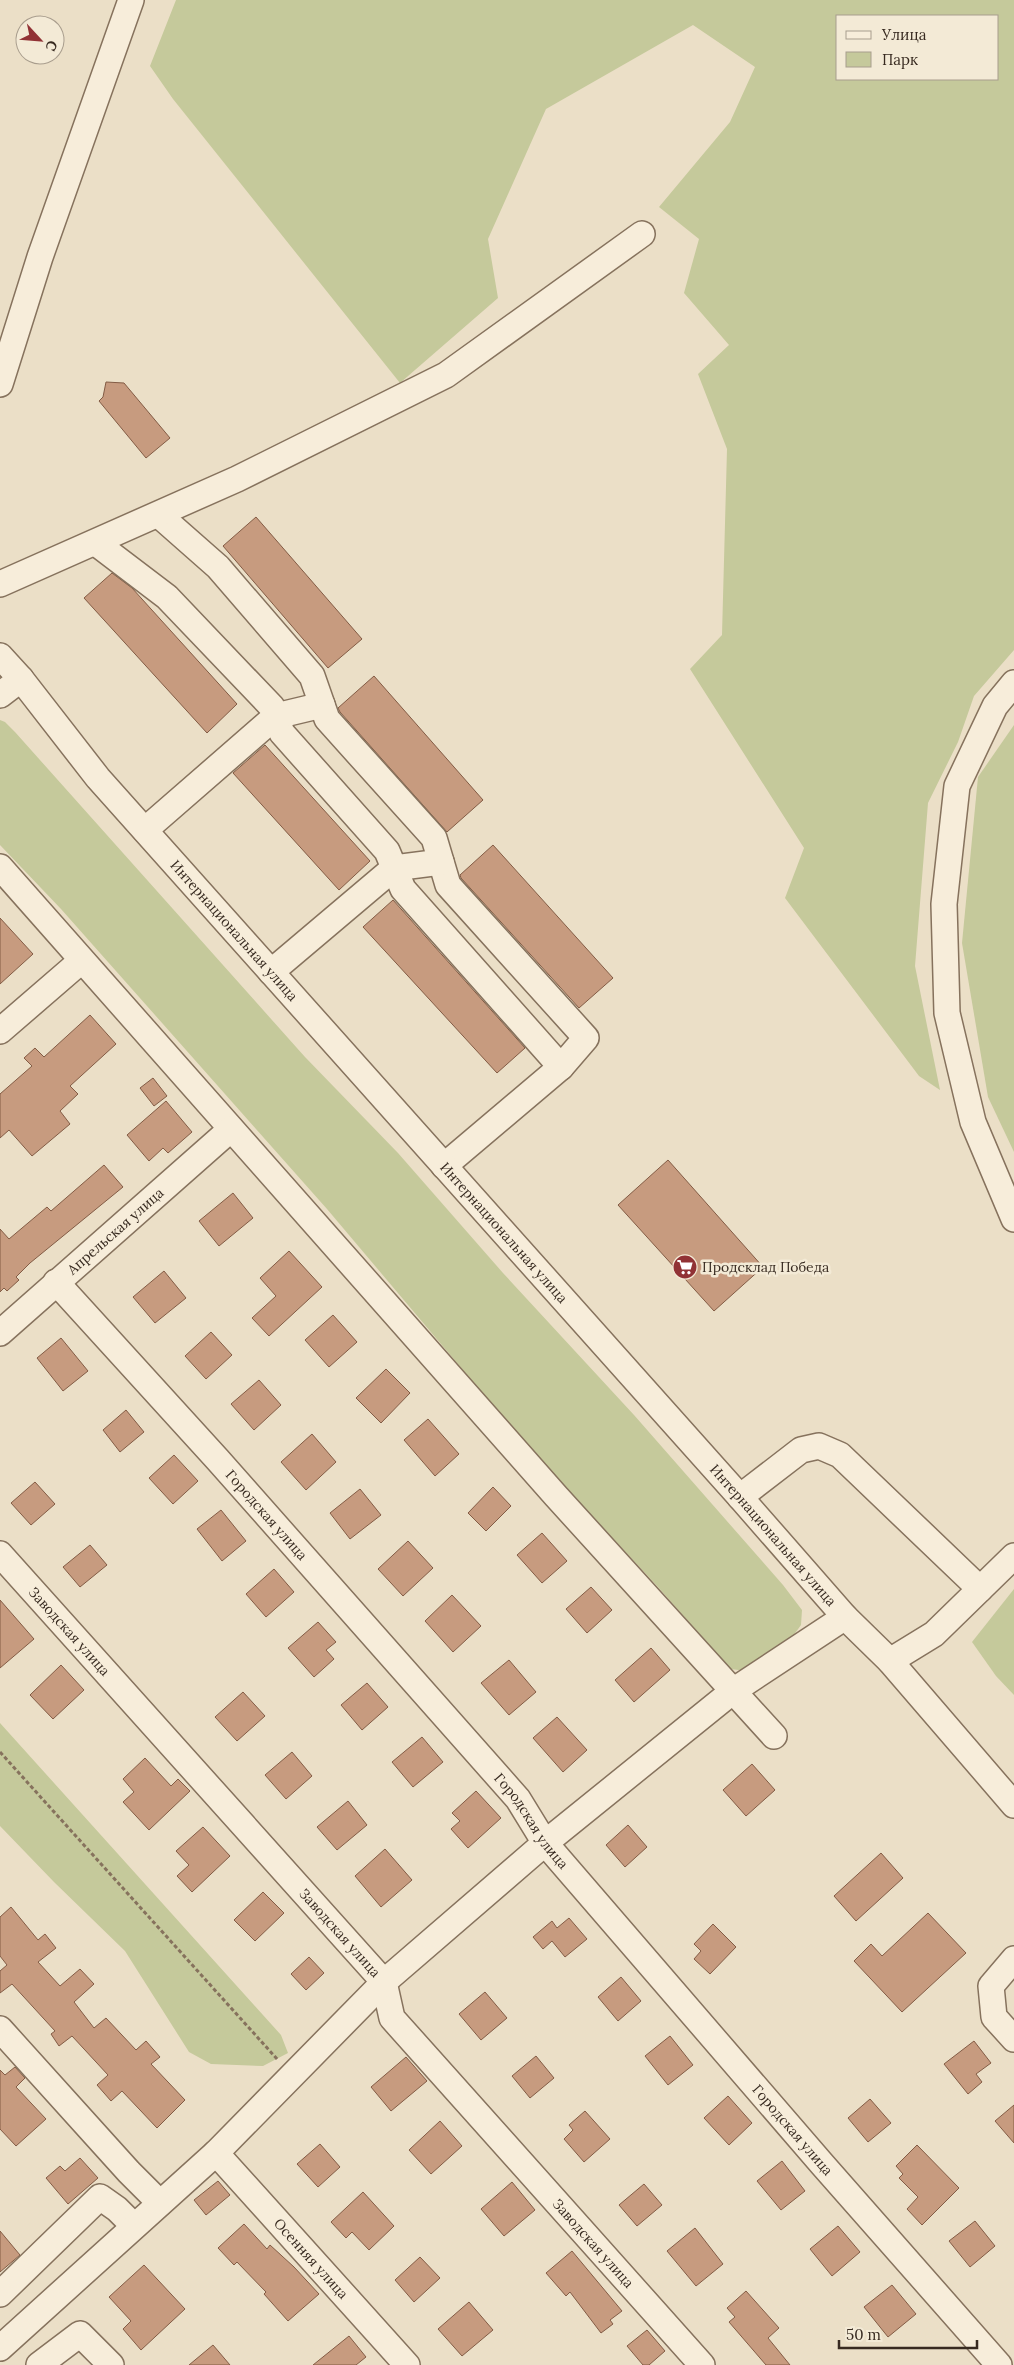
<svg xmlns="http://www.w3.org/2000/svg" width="1014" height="2365" font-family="Lora,serif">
  <rect width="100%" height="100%" fill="#ebdfc7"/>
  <g fill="#c5c99b" fill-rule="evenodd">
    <path d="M176,0H1014V650L974,696L958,742L928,803L915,966L940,1090L919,1076L785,898L804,848L690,669L722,635L727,449L698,374L729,345L684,293L699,239L659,207L730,122L755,67L693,25L546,109L488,239L498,298L400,383L173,99L150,66ZM838,16H998V79H838Z"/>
    <path d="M0,720L5,722L15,732L305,1057L398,1153L503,1273L634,1415L783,1585L802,1610L801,1625L793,1636L747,1671L730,1669L658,1587L527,1446L327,1209L61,909L0,845Z"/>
    <path d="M1014,725V1152L988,1097L962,943L978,777Z"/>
    <path d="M1014,1589V1695L996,1676L972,1642Z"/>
    <path d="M0,1723L281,2035L288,2053L263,2066L211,2064L189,2052L125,1951L54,1882L0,1826Z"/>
  </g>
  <g fill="#c79b7f" stroke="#835c45">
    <path d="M106,382L124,383L170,438L146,458L99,401L103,397Z"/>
    <path d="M256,517L362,639L328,668L223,546Z"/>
    <path d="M112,573L132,588L237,704L207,733L84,598Z"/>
    <path d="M374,676L483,800L447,832L340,712L338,708Z"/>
    <path d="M265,745L370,861L339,890L233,773Z"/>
    <path d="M493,845L613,978L579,1008L461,878L460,875Z"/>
    <path d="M393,900L525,1048L497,1073L363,927Z"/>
    <path d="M0,918L33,954L0,984Z"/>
    <path d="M90,1015L116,1044L70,1086L78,1094L60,1111L70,1124L32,1156L9,1130L0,1138V1094L32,1066L24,1058L35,1048L44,1057Z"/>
    <path d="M153,1078L167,1096L154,1106L140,1088Z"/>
    <path d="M166,1101L192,1132L168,1153L163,1148L149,1161L127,1135Z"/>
    <path d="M668,1160L763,1267L714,1311L618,1205Z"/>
    <path d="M104,1165L123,1187L30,1263L16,1277L19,1280L7,1291L4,1288L0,1292V1229L9,1239L47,1207L51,1211Z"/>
    <path d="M233,1193L253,1218L219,1246L199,1221Z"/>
    <path d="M289,1251L322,1287L269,1336L252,1318L276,1296L260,1278Z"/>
    <path d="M164,1271L186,1298L155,1323L133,1297Z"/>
    <path d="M333,1315L357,1342L329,1367L305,1340Z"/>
    <path d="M211,1332L232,1355L206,1379L185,1356Z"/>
    <path d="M61,1338L88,1371L63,1391L37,1358Z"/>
    <path d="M386,1369L410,1393L381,1423L356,1398Z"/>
    <path d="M259,1380L281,1405L254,1430L231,1404Z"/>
    <path d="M126,1410L144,1432L120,1452L103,1430Z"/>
    <path d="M428,1419L459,1454L435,1476L404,1440Z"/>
    <path d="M312,1434L336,1462L306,1490L281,1462Z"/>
    <path d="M174,1455L198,1481L173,1504L149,1478Z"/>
    <path d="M35,1482L55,1504L31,1525L11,1503Z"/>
    <path d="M493,1487L511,1506L486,1531L468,1513Z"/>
    <path d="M360,1489L381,1515L350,1539L330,1513Z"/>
    <path d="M221,1510L246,1541L222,1561L197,1529Z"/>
    <path d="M542,1533L567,1561L542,1583L517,1555Z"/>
    <path d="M408,1541L433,1568L403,1596L378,1569Z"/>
    <path d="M90,1545L107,1565L80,1587L63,1567Z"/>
    <path d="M274,1569L294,1592L266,1617L246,1594Z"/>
    <path d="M591,1587L612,1610L587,1633L566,1609Z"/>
    <path d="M452,1595L481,1626L453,1652L425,1621Z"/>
    <path d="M0,1600L34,1639L0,1668Z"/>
    <path d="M318,1622L336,1642L326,1650L334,1659L314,1677L288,1648Z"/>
    <path d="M651,1648L670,1670L634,1702L615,1680Z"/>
    <path d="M509,1660L536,1692L509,1715L481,1683Z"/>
    <path d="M61,1665L84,1690L53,1719L30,1695Z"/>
    <path d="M367,1683L388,1707L362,1730L341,1705Z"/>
    <path d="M243,1692L265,1716L237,1741L215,1717Z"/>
    <path d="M557,1717L587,1750L563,1772L533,1738Z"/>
    <path d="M422,1737L443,1762L413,1787L392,1762Z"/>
    <path d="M292,1752L312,1776L286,1799L265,1775Z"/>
    <path d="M145,1758L171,1786L178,1779L190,1791L149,1830L123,1802L134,1792L123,1779Z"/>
    <path d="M752,1764L775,1790L746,1816L723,1790Z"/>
    <path d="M476,1791L501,1818L468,1848L451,1829L460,1821L452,1813Z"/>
    <path d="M348,1801L367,1825L337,1850L317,1827Z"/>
    <path d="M628,1825L647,1847L625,1867L606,1845Z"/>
    <path d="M203,1827L230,1856L192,1892L177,1876L189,1865L176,1851Z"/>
    <path d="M385,1849L412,1880L381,1907L355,1876Z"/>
    <path d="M881,1853L903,1878L856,1921L834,1896Z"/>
    <path d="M263,1892L284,1913L255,1941L234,1920Z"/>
    <path d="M11,1907L38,1940L45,1934L56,1948L38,1962L60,1986L80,1969L94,1984L74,2002L94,2028L106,2018L136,2050L146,2041L160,2057L151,2064L185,2100L157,2128L122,2091L111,2101L97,2085L108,2075L72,2036L59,2046L51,2034L55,2031L12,1984L0,1993V1971L7,1965L0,1956V1917Z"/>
    <path d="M928,1913L966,1953L902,2012L854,1961L871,1944L882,1956Z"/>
    <path d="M569,1918L587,1939L565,1957L552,1941L543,1949L533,1937L552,1921L557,1928Z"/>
    <path d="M713,1924L736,1947L710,1974L694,1959L701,1951L694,1944Z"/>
    <path d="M309,1957L324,1973L306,1990L291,1974Z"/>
    <path d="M621,1977L641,2001L618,2021L598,1997Z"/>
    <path d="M485,1992L507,2018L481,2040L459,2014Z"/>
    <path d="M670,2036L693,2065L668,2085L645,2056Z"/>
    <path d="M974,2041L991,2063L976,2074L982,2082L968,2094L944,2064Z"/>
    <path d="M536,2056L554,2078L530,2098L512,2076Z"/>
    <path d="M406,2057L427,2081L391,2111L371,2087Z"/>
    <path d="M15,2067L25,2078L16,2087L46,2119L16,2146L0,2129V2070L5,2075Z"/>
    <path d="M728,2096L752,2123L729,2145L704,2118Z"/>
    <path d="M870,2099L891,2123L868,2142L848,2118Z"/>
    <path d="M1014,2105V2143L995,2121Z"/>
    <path d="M585,2111L610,2139L584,2162L564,2139L573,2130L569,2125Z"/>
    <path d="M440,2121L462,2146L431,2174L409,2150Z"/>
    <path d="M320,2144L340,2167L318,2187L297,2164Z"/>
    <path d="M917,2145L959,2188L922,2225L907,2209L918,2197L899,2178L903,2174L896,2166Z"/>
    <path d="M80,2158L98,2178L68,2204L46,2178L60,2166L65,2171Z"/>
    <path d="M782,2161L805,2191L781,2210L757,2181Z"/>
    <path d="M218,2181L230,2195L206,2215L194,2200Z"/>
    <path d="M512,2182L535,2210L504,2236L481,2209Z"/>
    <path d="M644,2184L662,2205L637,2226L619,2205Z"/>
    <path d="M363,2192L394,2226L369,2250L352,2232L346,2238L331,2222Z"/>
    <path d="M975,2221L995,2246L970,2267L949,2241Z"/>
    <path d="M244,2224L267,2249L270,2245L294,2267L319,2294L288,2321L264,2294L266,2292L237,2262L234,2265L218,2248Z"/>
    <path d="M838,2226L860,2252L832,2276L810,2249Z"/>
    <path d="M695,2228L723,2264L696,2286L667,2251Z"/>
    <path d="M0,2231L20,2255L0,2272Z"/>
    <path d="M572,2251L622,2311L610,2320L613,2324L601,2333L570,2292L566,2296L546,2273Z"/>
    <path d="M420,2257L440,2278L414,2302L395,2280Z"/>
    <path d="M144,2265L185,2309L141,2350L123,2329L131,2321L109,2297Z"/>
    <path d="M892,2285L916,2314L888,2337L864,2307Z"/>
    <path d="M746,2291L779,2328L768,2338L790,2365H766L729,2322L735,2317L727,2308Z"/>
    <path d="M469,2302L493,2330L462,2356L438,2329Z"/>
    <path d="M647,2330L665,2351L649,2365H643L627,2346Z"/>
    <path d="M349,2336L366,2357L356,2365H313Z"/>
    <path d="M213,2345L230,2365H189Z"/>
  </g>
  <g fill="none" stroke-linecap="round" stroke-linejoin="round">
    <defs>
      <g id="minor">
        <path d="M0,384L40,257L131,0"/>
        <path d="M159,515L218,567L312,676L327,719L434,838L448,885L586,1038L561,1067"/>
        <path d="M96,543L167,597L272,707L282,733L387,851L403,889L561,1067L444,1166"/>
        <path d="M0,584L237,479L446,375L642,234"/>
        <path id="s1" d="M0,656L21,679L98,778L740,1497L845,1617L890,1661L1014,1805"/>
        <path d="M1014,683L995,706L957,786L944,904L947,1013L973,1122L1014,1219"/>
        <path d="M0,695L21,679"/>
        <path d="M145,830L276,716L322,705"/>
        <path d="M0,867L556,1496L774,1736"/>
        <path d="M271,972L394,868L441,862"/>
        <path d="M0,1031L81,961"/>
        <path id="s2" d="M56,1282L218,1460L518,1799L545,1843L822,2164L999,2365"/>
        <path id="s3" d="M0,1333L231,1129"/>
        <path d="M740,1497L801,1450L819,1446L840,1455L980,1589"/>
        <path id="s4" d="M0,1554L384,1982L392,2018L702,2365"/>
        <path d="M890,1661L934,1634L1014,1556"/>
        <path d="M1014,1959L991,1986L994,2017L1014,2039"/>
        <path d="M0,2029L129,2172L160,2203"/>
        <path id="s5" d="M216,2153L407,2365"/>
        <path d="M0,2294L100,2197L117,2209L134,2226"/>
        <path d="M0,2348L216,2153L384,1982L545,1843L733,1691L845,1617"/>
        <path d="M39,2365L80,2334L111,2365"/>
      </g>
    </defs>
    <use href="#minor" stroke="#86725d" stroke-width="28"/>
    <path stroke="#86725d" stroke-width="3" stroke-dasharray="4 2.5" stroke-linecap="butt" d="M0,1752L278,2060"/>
    <use href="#minor" stroke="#f7edda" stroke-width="25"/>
  </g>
  <defs>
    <symbol id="supermarket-disc" viewBox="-11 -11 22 22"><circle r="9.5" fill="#913235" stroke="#f3ead6"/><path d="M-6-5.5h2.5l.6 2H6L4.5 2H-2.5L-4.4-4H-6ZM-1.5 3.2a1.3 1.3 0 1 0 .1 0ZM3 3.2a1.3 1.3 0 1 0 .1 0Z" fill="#fff"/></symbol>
  </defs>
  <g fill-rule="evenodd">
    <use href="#supermarket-disc" x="671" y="1253" width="28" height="28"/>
  </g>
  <g text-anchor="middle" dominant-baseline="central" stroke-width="5" stroke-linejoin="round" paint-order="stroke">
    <g font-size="14" fill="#372a20" stroke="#f3ead6">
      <text stroke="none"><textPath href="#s1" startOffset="361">Интернациональная улица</textPath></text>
      <text stroke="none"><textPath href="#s3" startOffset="154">Апрельская улица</textPath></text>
      <text stroke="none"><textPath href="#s1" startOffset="766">Интернациональная улица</textPath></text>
      <text stroke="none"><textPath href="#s2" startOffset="314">Городская улица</textPath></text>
      <text stroke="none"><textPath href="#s1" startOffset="1171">Интернациональная улица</textPath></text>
      <text stroke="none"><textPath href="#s4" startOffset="104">Заводская улица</textPath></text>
      <text stroke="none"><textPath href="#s2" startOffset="719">Городская улица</textPath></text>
      <text stroke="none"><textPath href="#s4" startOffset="509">Заводская улица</textPath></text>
      <text stroke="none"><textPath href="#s2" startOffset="1124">Городская улица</textPath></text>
      <text stroke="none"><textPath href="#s4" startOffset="914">Заводская улица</textPath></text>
      <text stroke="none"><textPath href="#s5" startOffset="142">Осенняя улица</textPath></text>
    </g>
    <g font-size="14" fill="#372a20" stroke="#f3ead6" text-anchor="start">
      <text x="702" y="1267">Продсклад Победа</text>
    </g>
  </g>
  <rect x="836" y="15" width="162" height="65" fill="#f3ead6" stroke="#a89d8d"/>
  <rect x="846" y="31" width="25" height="8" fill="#f7edda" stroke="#a89d8d"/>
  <text x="882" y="40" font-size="15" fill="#372a20">Улица</text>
  <rect x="846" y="52" width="25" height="15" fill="#c5c99b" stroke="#a89d8d"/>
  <text x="882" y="65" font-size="15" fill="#372a20">Парк</text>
  <g transform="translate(40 40) rotate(116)"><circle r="24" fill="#f3ead6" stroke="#a89d8d"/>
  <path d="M0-4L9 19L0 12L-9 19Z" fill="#913235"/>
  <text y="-8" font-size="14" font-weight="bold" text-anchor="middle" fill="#372a20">С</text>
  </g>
  <path d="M839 2340v8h138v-8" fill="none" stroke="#372a20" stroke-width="2.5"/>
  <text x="846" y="2340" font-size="15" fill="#372a20" stroke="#f3ead6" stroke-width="4" paint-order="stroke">50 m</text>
</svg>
